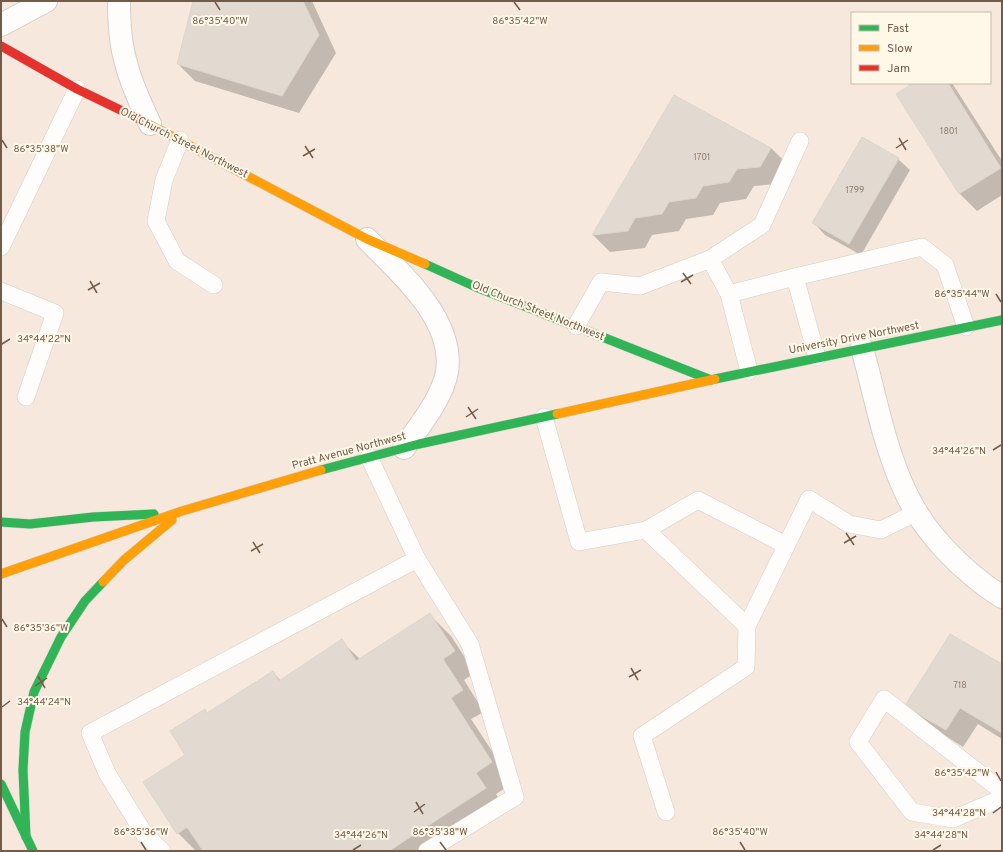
<svg xmlns="http://www.w3.org/2000/svg" width="1003" height="852" font-family="Overpass,sans-serif">
  <rect width="100%" height="100%" fill="#f5f2e9"/>
  <path fill="#f6e8dc" fill-rule="evenodd" d="M1,1H1002V851H1ZM852,13H990V83H852Z"/>
  <g fill="#0003">
    <path d="M195,1H312L336,53L299,113L195,81L178,64Z"/>
    <path d="M915,83H952L1002,161V195L977,211L960,194L898,94Z"/>
    <path d="M675,97L771,148L788,165L777,184L754,186L746,199L720,203L713,215L686,219L679,231L652,235L645,248L610,252L593,235Z"/>
    <path d="M898,159L910,170L861,255L825,235L814,223Z"/>
    <path d="M429,614L451,636L475,673L464,680L484,712L471,719L513,783L496,794L506,810L443,851H196L178,833L187,755L205,710L208,714L273,672L281,681L341,641L360,659Z"/>
    <path d="M1002,666V739L978,724L963,747L941,733L925,721L908,704Z"/>
  </g>
  <g fill="#e2dad0" stroke="#ded5cb">
    <path d="M193,1H303L319,35L282,96L177,64Z"/>
    <path d="M913,83H948L1001,168L959,194L896,94Z"/>
    <path d="M674,95L771,148L760,167L737,169L729,182L703,186L696,198L669,202L662,214L635,218L628,231L592,235Z"/>
    <path d="M862,137L899,158L849,244L812,223Z"/>
    <path d="M430,613L455,651L443,659L463,690L451,698L492,762L476,773L486,788L389,851H203L187,827L177,834L143,782L185,755L170,731L205,709L207,713L273,671L279,681L342,639L356,661Z"/>
    <path d="M950,634L1002,664V733L960,708L946,730L923,717L906,704Z"/>
  </g>
  <g fill="none" stroke-linecap="round" stroke-linejoin="round">
    <defs>
      <g id="lane">
        <path d="M180,140L164,180L156,221L177,261L214,285"/>
        <path d="M1,247L77,89"/>
        <path d="M710,259L762,225L800,141"/>
        <path d="M1,291L55,313L26,397"/>
        <path d="M729,294L795,277"/>
        <path d="M576,326L601,282L640,286L710,259L729,294L749,371"/>
        <path d="M817,357L795,277L922,247L945,265L966,327"/>
        <path d="M544,417L579,542L646,530L747,626L746,667L642,736L666,812"/>
        <path d="M369,457L417,559L470,644L515,797L427,851"/>
        <path d="M646,530L698,500L786,545"/>
        <path d="M747,626L809,499L849,524L881,530L917,512"/>
        <path d="M1002,791L884,699L858,742L912,812L953,819L1002,798"/>
        <path d="M162,851L145,835L107,773L90,733L417,559"/>
      </g>
      <g id="street">
        <path d="M119,1C119,22 120,43 126,63C131,84 141,104 150,124"/>
        <path d="M1,25L46,1"/>
        <path d="M367,239C400,273 455,319 447,372C442,399 419,426 404,448"/>
        <path d="M862,348C875,395 884,446 905,491C924,533 963,572 1002,597"/>
      </g>
      <g id="fast">
        <path d="M425,264L476,287L711,380"/>
        <path d="M715,379L1002,320"/>
        <path d="M321,470L419,444L557,414"/>
        <path d="M1,522L30,524L93,517L154,514"/>
        <path d="M1,784L33,851"/>
        <path d="M26,837L23,770L25,732L34,692L61,637L85,601L103,582"/>
      </g>
      <g id="slow">
        <path d="M139,119L367,239L425,264"/>
        <path d="M557,414L715,379"/>
        <path d="M1,574L182,511L321,470"/>
        <path d="M103,582L124,560L172,520"/>
      </g>
      <path id="jam" d="M1,46L77,89L139,119"/>
    </defs>
    <use href="#lane" stroke="#d4cfc7" stroke-width="18"/>
    <use href="#street" stroke="#d4cfc7" stroke-width="24"/>
    <use href="#fast" stroke="#d5cfc7" stroke-width="10"/>
    <use href="#slow" stroke="#d5cfc7" stroke-width="10"/>
    <use href="#jam" stroke="#d5cfc7" stroke-width="10"/>
    <use href="#lane" stroke="#fefdfc" stroke-width="17"/>
    <use href="#street" stroke="#fefdfc" stroke-width="22"/>
    <use href="#fast" stroke="#30b455" stroke-width="9"/>
    <use href="#slow" stroke="#ff9f0a" stroke-width="9"/>
    <use href="#jam" stroke="#e5322d" stroke-width="9"/>
  </g>
  <path fill="none" stroke="#735b4a" stroke-width="1.5" d="M215,2L220,10M514,2L520,10M899,138L906,150M2,140L7,148M305,146L313,158M896,148L908,140M303,156L315,149M683,273L691,284M90,281L97,293M681,282L693,275M88,290L100,283M996,294L1001,302M2,344L10,339M468,407L476,419M466,417L478,409M993,450L1001,445M846,533L854,545M253,542L260,553M844,543L856,536M251,551L263,544M2,619L7,627M631,668L638,680M38,676L45,688M629,677L641,670M35,686L47,678M2,707L10,701M996,772L1001,781M416,802L423,814M414,812L425,804M993,813L1001,807M141,842L146,850M440,842L446,850M740,842L745,850M353,850L361,845M933,850L941,845"/>
  <g text-anchor="middle" dominant-baseline="central" stroke-width="4" stroke-linejoin="round" paint-order="stroke">
    <g font-size="9" fill="#907d6e">
      <text x="949" y="131">1801</text>
      <text x="702" y="157">1701</text>
      <text x="855" y="190">1799</text>
      <text x="960" y="685">718</text>
    </g>
    <g font-size="11" fill="#735b4a" stroke="#fff8e9">
      <text transform="translate(184 143) rotate(27)">Old Church Street Northwest</text>
      <text transform="translate(538 311) rotate(22)">Old Church Street Northwest</text>
      <text transform="translate(854 338) rotate(-11)">University Drive Northwest</text>
      <text transform="translate(349 451) rotate(-15)">Pratt Avenue Northwest</text>
    </g>
  </g>
  <g font-size="10" text-anchor="middle" fill="#735b4a" stroke="#fff8e9" stroke-width="4" stroke-linejoin="round" paint-order="stroke">
    <text x="220" y="24">86°35'40"W</text>
    <text x="520" y="24">86°35'42"W</text>
    <text x="41" y="152">86°35'38"W</text>
    <text x="962" y="297">86°35'44"W</text>
    <text x="44" y="342">34°44'22"N</text>
    <text x="959" y="454">34°44'26"N</text>
    <text x="41" y="631">86°35'36"W</text>
    <text x="44" y="705">34°44'24"N</text>
    <text x="962" y="776">86°35'42"W</text>
    <text x="959" y="816">34°44'28"N</text>
    <text x="141" y="835">86°35'36"W</text>
    <text x="440" y="835">86°35'38"W</text>
    <text x="740" y="835">86°35'40"W</text>
    <text x="361" y="838">34°44'26"N</text>
    <text x="941" y="838">34°44'28"N</text>
  </g>
  <rect width="1003" height="852" fill="none" stroke="#735b4a" stroke-width="4"/>
  <rect x="851" y="12" width="140" height="72" fill="#fff8e9" stroke="#c7b9a9"/>
  <rect x="859" y="25" width="20" height="6" fill="#30b455" stroke="#c7b9a9"/>
  <text x="887" y="32" font-size="12" fill="#735b4a">Fast</text>
  <rect x="859" y="45" width="20" height="6" fill="#ff9f0a" stroke="#c7b9a9"/>
  <text x="887" y="52" font-size="12" fill="#735b4a">Slow</text>
  <rect x="859" y="65" width="20" height="6" fill="#e5322d" stroke="#c7b9a9"/>
  <text x="887" y="72" font-size="12" fill="#735b4a">Jam</text>
</svg>
